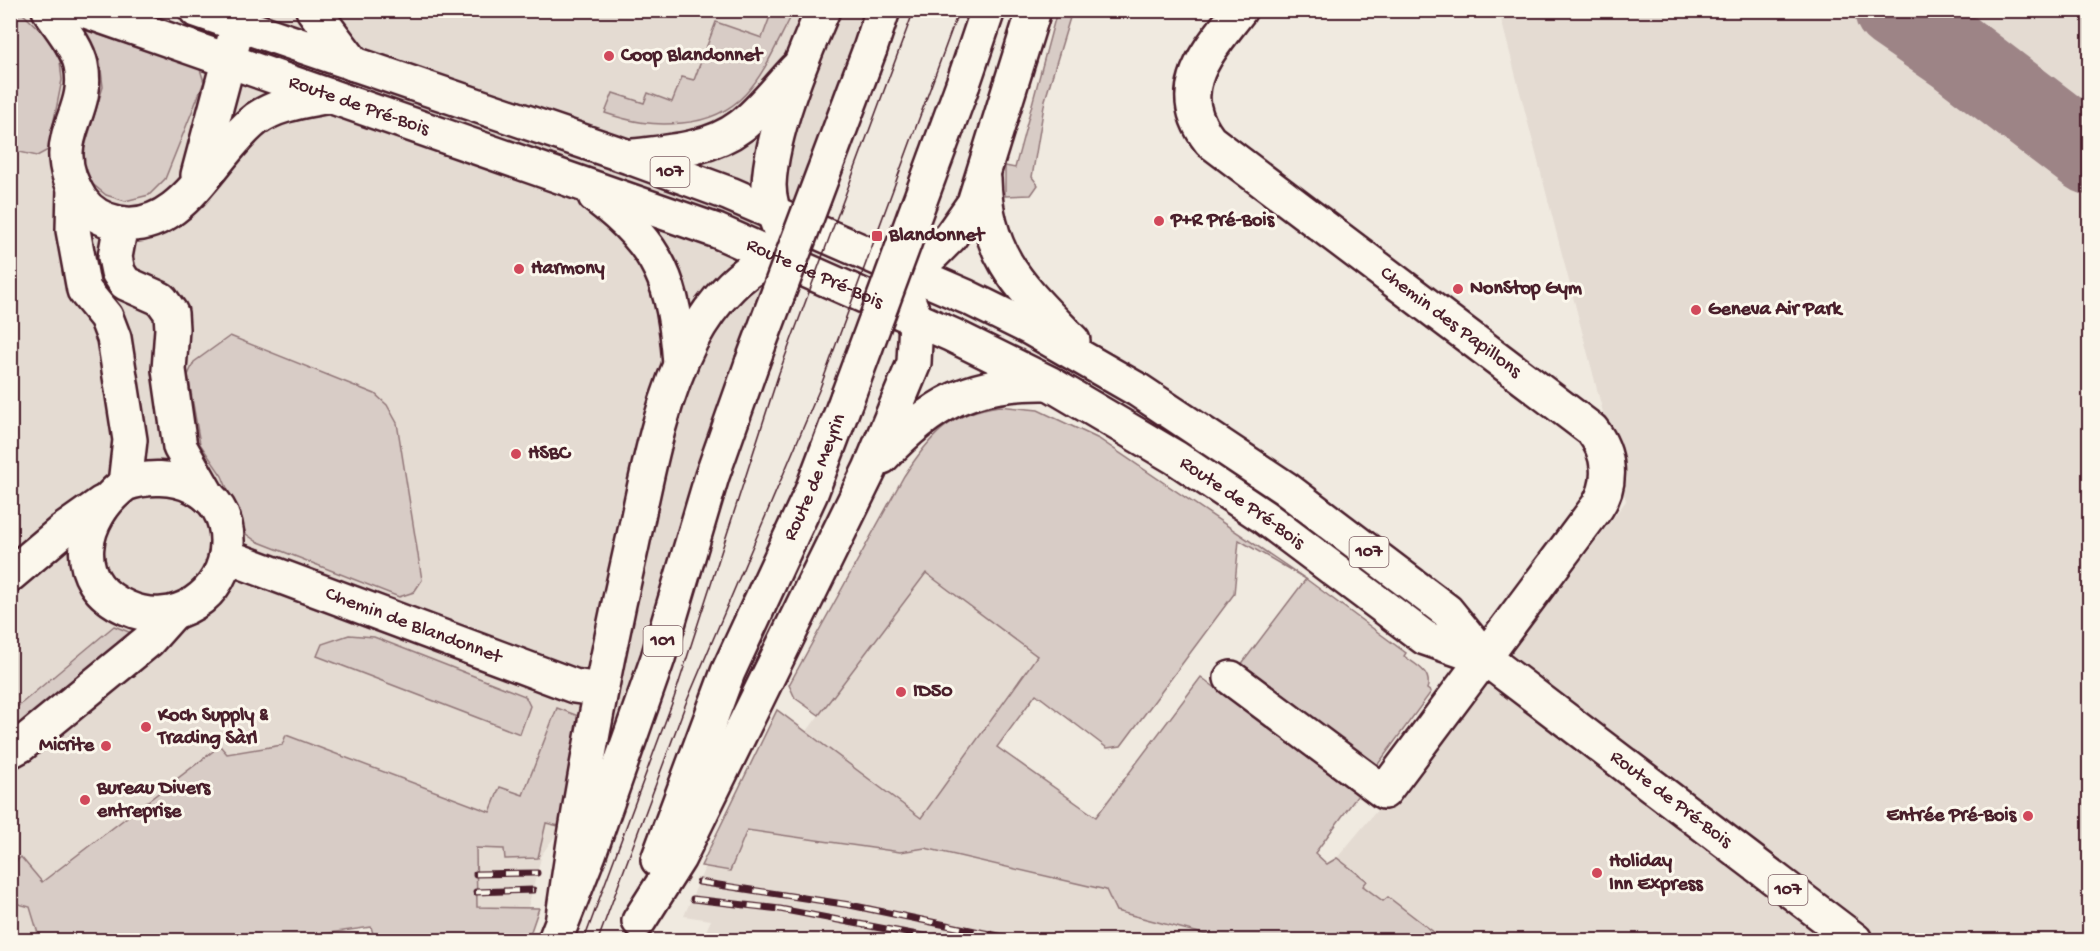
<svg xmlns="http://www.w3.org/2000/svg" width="2100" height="951" font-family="'Gochi Hand',sans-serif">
  <rect width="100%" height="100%" fill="#f0eae0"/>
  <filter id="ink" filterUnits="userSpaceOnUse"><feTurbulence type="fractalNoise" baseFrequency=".0167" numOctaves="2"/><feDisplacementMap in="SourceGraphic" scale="12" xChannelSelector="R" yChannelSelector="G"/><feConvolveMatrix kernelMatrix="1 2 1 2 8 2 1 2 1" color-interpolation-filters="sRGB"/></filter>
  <g filter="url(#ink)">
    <g fill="#e4dbd2">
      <path d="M10,11L223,75L246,11H866L718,407L604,769L539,858H541L528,907L477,908L476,848L375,940L371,927L280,940H11Z"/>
      <path d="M1499,11H2089V940H1444L1388,897L1383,902L1373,895L1363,886L1366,881L1337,858L1529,629L1626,501Z"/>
      <path d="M926,572L1037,655L921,818L807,731Z"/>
      <path d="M747,830L900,852L925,848L1106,890L1116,911L1226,940H702L711,920L684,916L705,867L730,871Z"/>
    </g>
    <g fill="#d8ccc6" stroke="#917678" stroke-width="1.5">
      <path d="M10,11L21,12L50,40L60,61L62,80L48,150L37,156L11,150Z"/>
      <path d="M772,11H794C765,65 751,117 682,123C653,126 632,122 605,113L613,93L644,103L648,93L672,102L682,77L694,80L716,22L762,38Z"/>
      <path d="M1057,11H1072L1045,100L1032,177L1038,185L1031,195L1005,196V166L1015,168Z"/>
      <path d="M85,30L200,69L204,82L165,179L149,195L125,201L106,195L90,182L83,162L85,146L103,87L100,61L84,37Z"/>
      <path d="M230,336L375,394L387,405L397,423L422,580L414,592L399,597L256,541L246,534L222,476L200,444L188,375L194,362Z"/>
      <path d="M999,406L1038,410L1099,439L1306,579L1406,653L1404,656C1416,665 1433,672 1427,689L1431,692L1376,767L1237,670L1306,579L1239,540L1234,594L1121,746L1107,748L1036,694L997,747L1096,817L1201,677L1358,795L1315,853L1327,864L1337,858L1367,881L1363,886L1383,901L1388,897L1444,940H1226L1116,911L1106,890L925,848L900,852L747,830L730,871L701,866L777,710L921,818L1037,656L926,573L819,715L795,698L789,685L904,476C930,436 949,413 999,406Z"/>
      <path d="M114,626L134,634L11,736V712Z"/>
      <path d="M349,635L374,637L525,696L530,706L520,734L317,656L322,644Z"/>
      <path d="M557,708L581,717L559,826L546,823L538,858L505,859L504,849L476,848L477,907L539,908L528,940H375L371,927L280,940H40L30,907L11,902V866L21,857L42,882L220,746L227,754L282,745L286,735L490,812L500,787L523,795Z"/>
    </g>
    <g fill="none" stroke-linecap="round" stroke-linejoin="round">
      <path stroke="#9d8486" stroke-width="80" d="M1894,10L1955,52L2090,155"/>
      <defs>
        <g id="minor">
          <path d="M49,10C60,27 77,46 81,65C92,118 42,138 81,200C90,213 103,220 118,223C182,235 213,152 256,119C277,104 304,101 329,96"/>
          <path d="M313,10L354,64"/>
          <path d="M198,175L242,10"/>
          <path d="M74,187L73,230L84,290L106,317L114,338L130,440L125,484C80,518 67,582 127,608C174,629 226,595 227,544C229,487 170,468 125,484"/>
          <path d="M121,224L115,257L118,272L125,283L161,299L171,313L172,329L169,370L180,447L208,496"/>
          <path id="s1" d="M226,556L574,686L601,690"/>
          <path d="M10,575L61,532L102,503"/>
          <path d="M1231,678L1384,792L1597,507C1613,483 1610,453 1592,430L1210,141C1170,89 1208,52 1240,10"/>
          <path d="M10,751L21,745L148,641L173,613"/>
        </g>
        <g id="primary">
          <path id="s2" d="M83,10L717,231L952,335L1049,383L1176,458L1264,517L1425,638L1486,659"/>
          <path id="s3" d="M196,10L629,157L730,194L967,297L1030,328L1138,390L1285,488L1447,611L1486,659L1855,940"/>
          <path d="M870,49L883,10"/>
          <path d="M963,84L988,10"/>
          <path d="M634,156C669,152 711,149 741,126C761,111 778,88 796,69"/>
          <path d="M984,179C986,258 1022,288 1073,341"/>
          <path d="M595,196C661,247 674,282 680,364"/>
          <path d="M780,230C774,215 769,201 769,185C771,133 802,59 823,10"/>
          <path d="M896,281L912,273L934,253L950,237L974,203L1034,10"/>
          <path d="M882,457C934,403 969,382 1046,383"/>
          <path id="s4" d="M658,860L728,672L811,493L847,398"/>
          <path d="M563,917C580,792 604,668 632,545C647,476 659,404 691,341C712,301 745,264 789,251"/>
          <path d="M639,921L679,858L870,469L914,363L916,319L909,302"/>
          <path d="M555,940L589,854L658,658L712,476L752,363"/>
        </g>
      </defs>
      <use href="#minor" stroke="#4a1f2b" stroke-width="38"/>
      <use href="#primary" stroke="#4a1f2b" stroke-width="38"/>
      <use href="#minor" stroke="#fbf7ec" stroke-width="33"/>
      <use href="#primary" stroke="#fbf7ec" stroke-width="33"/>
      <g stroke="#4a1f2b" stroke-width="1.5">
        <path d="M584,940L674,698L779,373L914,10"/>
        <path d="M598,940L686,703L820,388L959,10"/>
      </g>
      <defs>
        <g id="rail">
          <path d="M476,874L537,873"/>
          <path d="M699,882L850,905L1018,940"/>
          <path d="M476,892L533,890"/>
          <path d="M693,899L780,909L944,940"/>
        </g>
      </defs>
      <use href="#rail" stroke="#4a1f2b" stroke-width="7"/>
      <use href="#rail" stroke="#fbf7ec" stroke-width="4.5" stroke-dasharray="14" stroke-linecap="butt"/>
      <defs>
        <g id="primary-bridge">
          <path d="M752,363L870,49"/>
          <path d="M847,398L963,84"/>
        </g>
      </defs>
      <use href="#primary-bridge" stroke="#4a1f2b" stroke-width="38" stroke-linecap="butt"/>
      <use href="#primary-bridge" stroke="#fbf7ec" stroke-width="33"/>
    </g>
  </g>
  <g fill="#d1495b" stroke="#fbf7ec" stroke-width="2">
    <circle cx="609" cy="56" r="6"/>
    <circle cx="1159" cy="221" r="6"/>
    <rect x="871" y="230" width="12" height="12" rx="3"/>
    <circle cx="519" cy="269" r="6"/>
    <circle cx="1458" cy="289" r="6"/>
    <circle cx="1696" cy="310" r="6"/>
    <circle cx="516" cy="454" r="6"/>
    <circle cx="901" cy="692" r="6"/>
    <circle cx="146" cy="727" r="6"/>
    <circle cx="106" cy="746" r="6"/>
    <circle cx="85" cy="800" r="6"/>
    <circle cx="2028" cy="816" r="6"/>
    <circle cx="1597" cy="873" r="6"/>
  </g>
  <g text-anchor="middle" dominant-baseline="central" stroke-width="6" stroke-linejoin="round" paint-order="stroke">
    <g fill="#fbf7ec" stroke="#7f6065" stroke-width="1.5">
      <rect x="650.5" y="157" width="39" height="30" rx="4.5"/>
      <rect x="1349.5" y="537" width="39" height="30" rx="4.5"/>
      <rect x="643.5" y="626" width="39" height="30" rx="4.5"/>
      <rect x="1768.5" y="875" width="39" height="30" rx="4.5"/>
    </g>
    <g font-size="18" font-weight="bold" fill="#4a1f2b">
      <text x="670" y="172">107</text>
      <text x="1369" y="552">107</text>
      <text x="663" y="641">101</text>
      <text x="1788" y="890">107</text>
    </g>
    <g font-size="20" font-weight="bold" fill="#4a1f2b" stroke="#fbf7ec" text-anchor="start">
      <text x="621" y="56">Coop Blandonnet</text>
      <text x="1171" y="221">P+R Pré-Bois</text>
      <text x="889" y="236">Blandonnet</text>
      <text x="531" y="269">Harmony</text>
      <text x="1470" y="289">NonStop Gym</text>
      <text x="1708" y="310">Geneva Air Park</text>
      <text x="528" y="454">HSBC</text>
      <text x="913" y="692">ID50</text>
      <text x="158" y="716">Koch Supply &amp;<tspan x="158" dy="23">Trading Sàrl</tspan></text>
      <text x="94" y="746" text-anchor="end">Micrite</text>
      <text x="97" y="789">Bureau Divers<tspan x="97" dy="23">entreprise</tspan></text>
      <text x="2016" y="816" text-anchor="end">Entrée Pré-Bois</text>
      <text x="1609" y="862">Holiday<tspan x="1609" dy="23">Inn Express</tspan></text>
    </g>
    <g font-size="20" fill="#4a1f2b" stroke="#fbf7ec">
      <text stroke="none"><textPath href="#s2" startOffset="292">Route de Pré-Bois</textPath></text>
      <text stroke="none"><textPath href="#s2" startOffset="778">Route de Pré-Bois</textPath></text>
      <text transform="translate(1450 323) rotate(37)">Chemin des Papillons</text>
      <text stroke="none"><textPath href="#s4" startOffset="414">Route de Meyrin</textPath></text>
      <text stroke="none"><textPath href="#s2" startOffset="1264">Route de Pré-Bois</textPath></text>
      <text stroke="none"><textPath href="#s1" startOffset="200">Chemin de Blandonnet</textPath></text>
      <text stroke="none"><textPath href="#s3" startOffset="1692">Route de Pré-Bois</textPath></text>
    </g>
  </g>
  <rect width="2100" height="951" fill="none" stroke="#fbf7ec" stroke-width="36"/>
  <rect x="18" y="18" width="2064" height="915" fill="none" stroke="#4a1f2b" stroke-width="2" filter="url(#ink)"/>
</svg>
